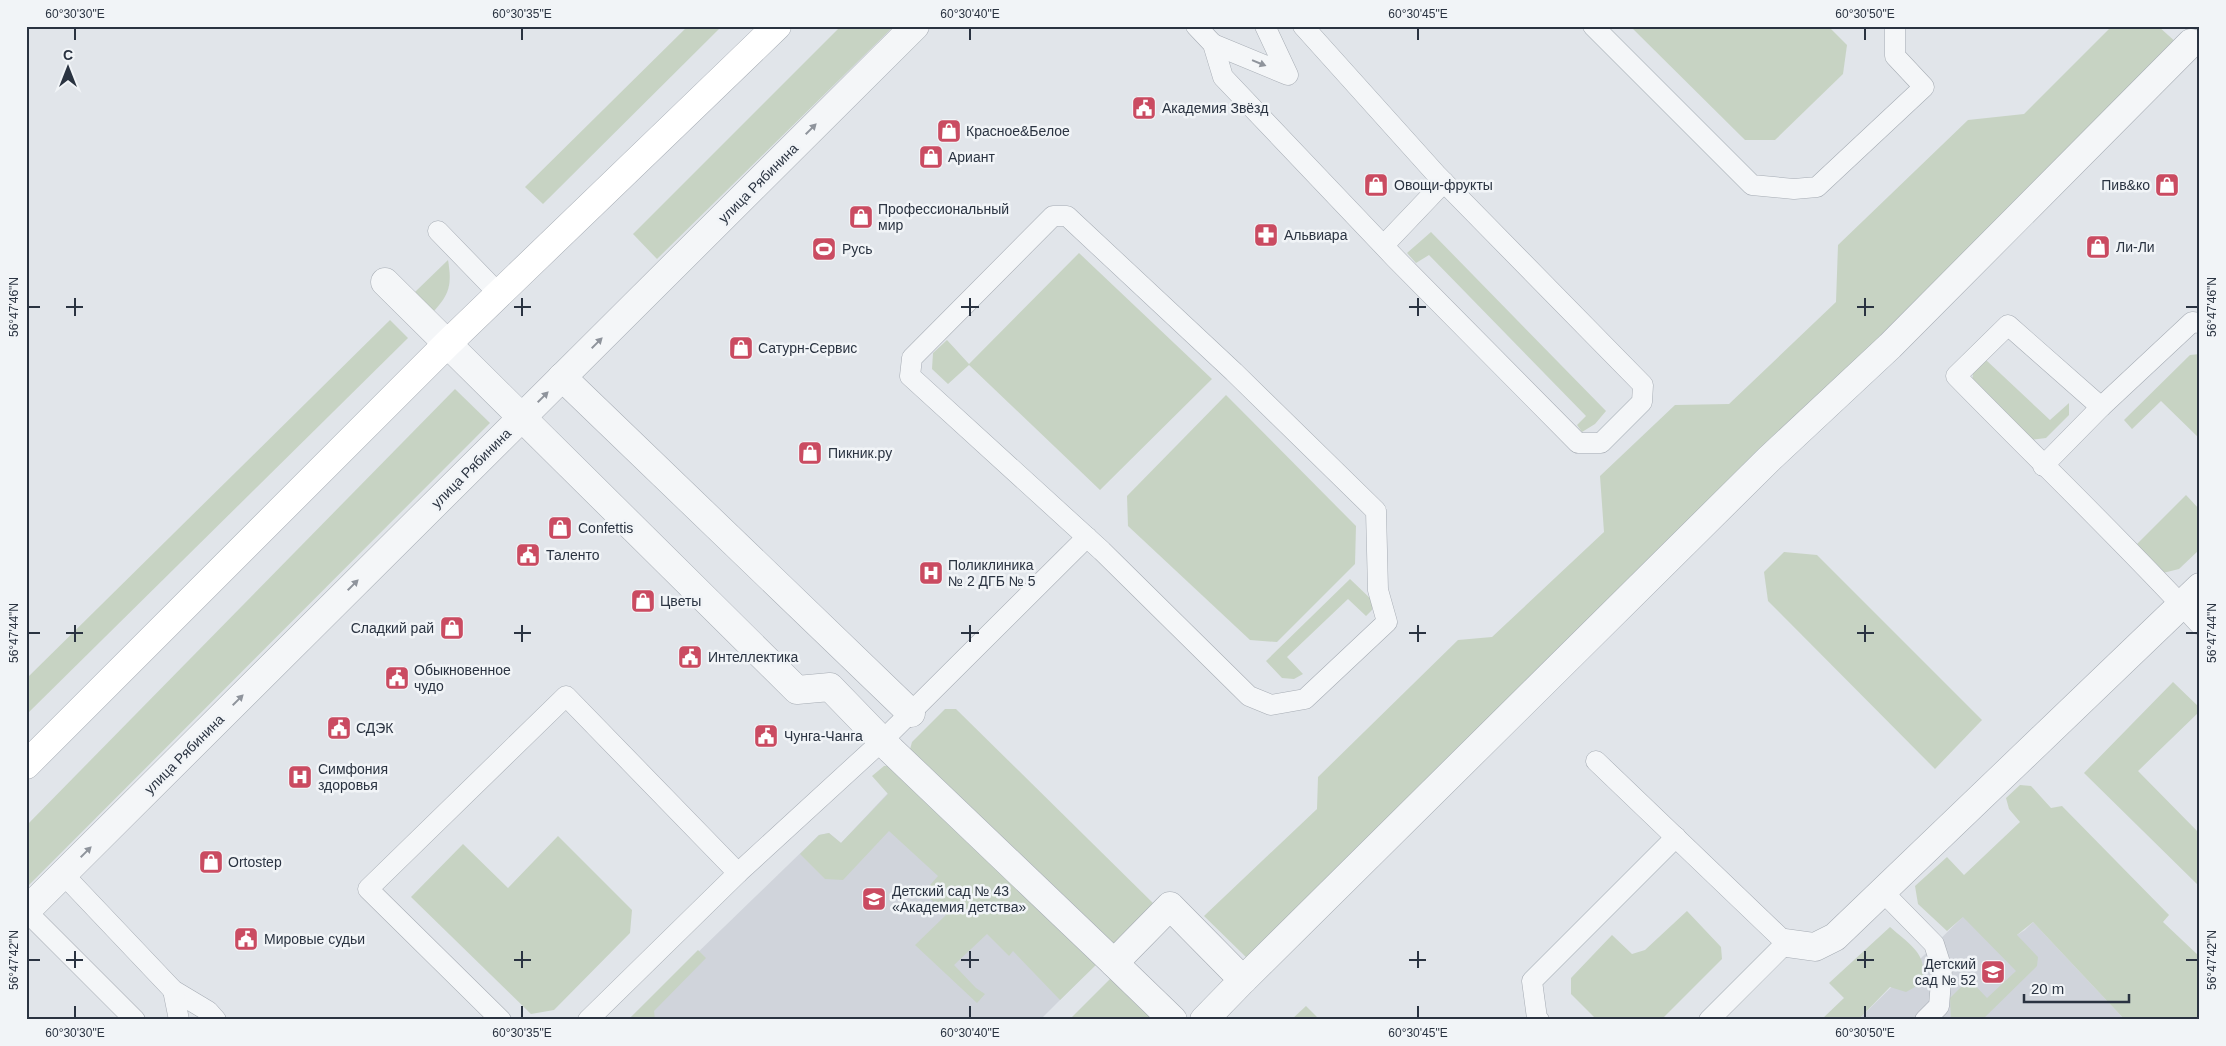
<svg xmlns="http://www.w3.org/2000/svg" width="2226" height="1046" font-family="Helvetica,sans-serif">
  <rect width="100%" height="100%" fill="#e1e5ea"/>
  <g fill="#d0d4db">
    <path d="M888,793L1080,980L1040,1020H628L819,835L829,833L841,843Z"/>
    <path d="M1981,899L2017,935L2025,930L2033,922L2125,1020H1858Z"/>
  </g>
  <g fill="#c7d3c3">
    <path d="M688,26H722L543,204L525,187Z"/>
    <path d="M841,26H894L657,259L633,234Z"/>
    <path d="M1630,26H1828L1847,45L1843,74L1775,140H1745Z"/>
    <path d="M2112,26H2158L2178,44L1250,961L1204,916L1317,809L1318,777L1458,640L1492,637L1604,532L1600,476L1675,405L1729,404L1836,302L1838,245L1968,120L2024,114Z"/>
    <path d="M1431,232L1606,411L1595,424L1582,432L1577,425L1586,416L1429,255L1416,263L1407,253Z"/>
    <path d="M1079,253L1212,379L1100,490L969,365L948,384L932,369L933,353L947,340L969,364Z"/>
    <path d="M448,260C452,284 450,294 433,312L415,292Z"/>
    <path d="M390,320L408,338L26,715V679Z"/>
    <path d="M2200,354V439L2161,401L2132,429L2124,420L2190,355Z"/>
    <path d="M1986,360L2050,420L2069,403V415L2046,438L2031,440L1972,382L1973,373Z"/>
    <path d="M455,389L490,423L26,888V826Z"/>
    <path d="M1226,395L1356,526L1355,564L1277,642L1250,640L1128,526L1127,496Z"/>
    <path d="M2186,495L2200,510V549L2179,569L2163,573L2137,544Z"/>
    <path d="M1784,552L1817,555L1982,720L1935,769L1768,601L1764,572Z"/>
    <path d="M1350,579L1373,601L1372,610L1366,616L1348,599L1287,657L1303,674L1294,679L1282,678L1266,661Z"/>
    <path d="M2173,682L2200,708V711L2138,771L2200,834V887L2084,773Z"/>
    <path d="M945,709H956L1158,908L1116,948L909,753L912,742Z"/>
    <path d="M892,765L1098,963L1060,1000L1013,951L1009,956L987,934L954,965L976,988L985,994L977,1003L915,945L946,915L924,892L938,876L889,831L843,880L825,879L800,854L819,835L829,833L841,843L888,794L872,776L884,766Z"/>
    <path d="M2020,785L2031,786L2051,808L2062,806L2169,915L2163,922L2200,957V1020H2125L2033,922L2017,935L2038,957L2037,966L1982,1020H1951L1950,998L1969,979L1987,998L2016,971L1963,917L1947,931L1918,904L1915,886L1947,857L1964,875L2020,822L2009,809L2006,798Z"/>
    <path d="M558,836L632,910L630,933L554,1010L531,1014L411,897L463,844L508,888Z"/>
    <path d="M1687,911L1721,947L1722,959L1661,1020H1597L1571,994V978L1612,935L1632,954L1645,950Z"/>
    <path d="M1890,927C1910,945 1929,954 1922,983L1906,992L1890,987L1858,1020H1821L1844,998L1829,983Z"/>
    <path d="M698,950L706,958L654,1011L655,1020H628Z"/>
    <path d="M1112,977L1157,1020H1069Z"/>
    <path d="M1306,1006L1320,1020H1291Z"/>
  </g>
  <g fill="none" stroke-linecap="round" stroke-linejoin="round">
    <defs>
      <g id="lane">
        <path d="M1196,26L1213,44L1223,77L1395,258L1578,443H1601L1642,402L1643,385L1436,174L1303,26"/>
        <path d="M1593,26L1752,185L1794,189L1817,187L1924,87L1895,56V26"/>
        <path d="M1213,44L1288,75L1265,26"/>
        <path d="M1053,216H1067L1234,372L1376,511L1378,590L1387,622L1305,699L1271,705L1249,696L1102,551L910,376L912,358Z"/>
        <path d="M438,231L500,295"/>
        <path d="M1384,245L1444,182"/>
        <path d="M2101,407L2008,325L1956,376C2037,459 2121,539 2200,625"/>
        <path d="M2043,466L2101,407L2192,322L2200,323"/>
        <path d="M1596,761L1786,943L1709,1020"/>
        <path d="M738,873L882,741L1087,537"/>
        <path d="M63,874L173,990L208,1011L216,1020"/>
        <path d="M1883,892L1934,944L1942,969L1939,1006L1925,1020"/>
        <path d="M26,911L135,1020"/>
        <path d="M173,990L179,1020"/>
        <path d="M501,1020L368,889L566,696L738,873L588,1020"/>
        <path d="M1539,1020L1537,1018L1532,981L1676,837"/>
      </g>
      <g id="street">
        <path d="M385,282L797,690L830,687L891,750L1114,963"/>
        <path d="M562,377L911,713"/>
        <path d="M26,911L915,26"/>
        <path d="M1786,943L1815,947L1835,937L2200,587"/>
        <path d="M1243,980L1769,459L1890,346L2191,43"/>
        <path d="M1173,1020L1114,963L1170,906L1243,980L1204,1020"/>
      </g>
      <path id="secondary" d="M26,765L447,344L777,26"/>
    </defs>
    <use href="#lane" stroke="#a6acb4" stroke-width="21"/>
    <use href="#street" stroke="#a6acb4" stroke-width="29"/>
    <use href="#secondary" stroke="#a6acb4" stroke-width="29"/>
    <use href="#lane" stroke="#f4f6f8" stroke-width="20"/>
    <use href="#street" stroke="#f4f6f8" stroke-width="28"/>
    <use href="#secondary" stroke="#fff" stroke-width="28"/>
  </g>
  <defs><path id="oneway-solid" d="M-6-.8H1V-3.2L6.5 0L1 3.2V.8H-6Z" transform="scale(1.25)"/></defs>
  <g fill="#8f949c">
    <use href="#oneway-solid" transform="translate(1259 63) rotate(22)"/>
    <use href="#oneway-solid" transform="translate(811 129) rotate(-45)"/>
    <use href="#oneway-solid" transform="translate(597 343) rotate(-45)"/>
    <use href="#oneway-solid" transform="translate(543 397) rotate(-45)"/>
    <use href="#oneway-solid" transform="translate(353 585) rotate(-45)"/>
    <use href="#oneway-solid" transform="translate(238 700) rotate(-45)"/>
    <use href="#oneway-solid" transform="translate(86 852) rotate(-45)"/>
  </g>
  <path fill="none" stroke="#2a3341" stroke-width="2" d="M75,28V40M522,28V40M970,28V40M1418,28V40M1865,28V40M75,298V316M522,298V316M970,298V316M1418,298V316M1865,298V316M28,307H40M66,307H83M514,307H531M961,307H979M1409,307H1426M1857,307H1874M2186,307H2198M75,625V642M522,625V642M970,625V642M1418,625V642M1865,625V642M28,633H40M66,633H83M514,633H531M961,633H979M1409,633H1426M1857,633H1874M2186,633H2198M75,951V968M522,951V968M970,951V968M1418,951V968M1865,951V968M28,960H40M66,960H83M514,960H531M961,960H979M1409,960H1426M1857,960H1874M2186,960H2198M75,1006V1018M522,1006V1018M970,1006V1018M1418,1006V1018M1865,1006V1018"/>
  <defs>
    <symbol id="civic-square" viewBox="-11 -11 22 22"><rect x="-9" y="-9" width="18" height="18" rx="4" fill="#ca4b61" stroke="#f1f4f7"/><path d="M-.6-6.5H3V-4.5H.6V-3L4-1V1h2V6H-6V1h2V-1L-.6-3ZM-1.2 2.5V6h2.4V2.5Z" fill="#fff"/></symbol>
    <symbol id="shop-square" viewBox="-11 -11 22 22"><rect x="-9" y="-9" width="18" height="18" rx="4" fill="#ca4b61" stroke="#f1f4f7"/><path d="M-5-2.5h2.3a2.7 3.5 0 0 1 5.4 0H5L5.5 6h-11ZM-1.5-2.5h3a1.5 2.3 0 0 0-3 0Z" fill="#fff"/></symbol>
    <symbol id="pharmacy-square" viewBox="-11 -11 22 22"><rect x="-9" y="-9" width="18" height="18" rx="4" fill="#ca4b61" stroke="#f1f4f7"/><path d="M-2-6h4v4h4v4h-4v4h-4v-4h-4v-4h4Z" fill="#fff"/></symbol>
    <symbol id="stadium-square" viewBox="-11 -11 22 22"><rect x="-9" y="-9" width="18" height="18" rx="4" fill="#ca4b61" stroke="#f1f4f7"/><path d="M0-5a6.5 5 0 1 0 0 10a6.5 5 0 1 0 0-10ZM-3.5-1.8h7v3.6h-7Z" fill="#fff"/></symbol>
    <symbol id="hospital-square" viewBox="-11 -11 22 22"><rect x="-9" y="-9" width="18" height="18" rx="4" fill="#ca4b61" stroke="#f1f4f7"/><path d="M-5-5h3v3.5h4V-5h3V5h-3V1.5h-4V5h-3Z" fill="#fff"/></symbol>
    <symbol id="school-square" viewBox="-11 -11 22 22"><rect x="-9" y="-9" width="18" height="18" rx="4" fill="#ca4b61" stroke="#f1f4f7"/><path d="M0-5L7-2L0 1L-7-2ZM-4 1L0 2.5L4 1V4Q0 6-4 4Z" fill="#fff"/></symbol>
  </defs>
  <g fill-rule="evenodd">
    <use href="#civic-square" x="1130" y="94" width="28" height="28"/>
    <use href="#shop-square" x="935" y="117" width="28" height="28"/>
    <use href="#shop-square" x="917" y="143" width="28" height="28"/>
    <use href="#shop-square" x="1362" y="171" width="28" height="28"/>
    <use href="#shop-square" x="2153" y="171" width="28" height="28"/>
    <use href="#shop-square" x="847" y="203" width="28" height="28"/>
    <use href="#pharmacy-square" x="1252" y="221" width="28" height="28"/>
    <use href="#shop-square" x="2084" y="233" width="28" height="28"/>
    <use href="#stadium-square" x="810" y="235" width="28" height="28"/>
    <use href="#shop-square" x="727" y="334" width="28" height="28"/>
    <use href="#shop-square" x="796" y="439" width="28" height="28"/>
    <use href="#shop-square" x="546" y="514" width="28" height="28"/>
    <use href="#civic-square" x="514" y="541" width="28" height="28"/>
    <use href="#hospital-square" x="917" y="559" width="28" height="28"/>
    <use href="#shop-square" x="629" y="587" width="28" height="28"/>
    <use href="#shop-square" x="438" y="614" width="28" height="28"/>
    <use href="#civic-square" x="676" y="643" width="28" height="28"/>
    <use href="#civic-square" x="383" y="664" width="28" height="28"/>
    <use href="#civic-square" x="325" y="714" width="28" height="28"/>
    <use href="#civic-square" x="752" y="722" width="28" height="28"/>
    <use href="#hospital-square" x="286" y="763" width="28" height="28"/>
    <use href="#shop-square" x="197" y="848" width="28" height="28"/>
    <use href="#school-square" x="860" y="885" width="28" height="28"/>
    <use href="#civic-square" x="232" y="925" width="28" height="28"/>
    <use href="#school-square" x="1979" y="958" width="28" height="28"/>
  </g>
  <g text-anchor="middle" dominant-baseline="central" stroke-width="5" stroke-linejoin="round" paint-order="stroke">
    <g font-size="14" fill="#2a3341" stroke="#f1f4f7" text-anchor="start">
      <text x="1162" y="108">Академия Звёзд</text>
      <text x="966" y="131">Красное&amp;Белое</text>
      <text x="948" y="157">Ариант</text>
      <text x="1394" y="185">Овощи-фрукты</text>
      <text x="2150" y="185" text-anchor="end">Пив&amp;ко</text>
      <text x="878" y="209">Профессиональный<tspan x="878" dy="16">мир</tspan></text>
      <text x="1284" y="235">Альвиара</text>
      <text x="2116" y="247">Ли-Ли</text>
      <text x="842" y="249">Русь</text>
      <text x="758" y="348">Сатурн-Сервис</text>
      <text x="828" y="453">Пикник.ру</text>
      <text x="578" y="528">Confettis</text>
      <text x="546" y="555">Таленто</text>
      <text x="948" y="565">Поликлиника<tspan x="948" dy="16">№ 2 ДГБ № 5</tspan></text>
      <text x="660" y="601">Цветы</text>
      <text x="434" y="628" text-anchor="end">Сладкий рай</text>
      <text x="708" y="657">Интеллектика</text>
      <text x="414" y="670">Обыкновенное<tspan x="414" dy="16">чудо</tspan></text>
      <text x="356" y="728">СДЭК</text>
      <text x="784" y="736">Чунга-Чанга</text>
      <text x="318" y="769">Симфония<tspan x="318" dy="16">здоровья</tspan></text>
      <text x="228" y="862">Ortostep</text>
      <text x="892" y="891">Детский сад № 43<tspan x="892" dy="16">«Академия детства»</tspan></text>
      <text x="264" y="939">Мировые судьи</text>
      <text x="1976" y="964" text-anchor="end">Детский<tspan x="1976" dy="16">сад № 52</tspan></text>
    </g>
    <g font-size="14" fill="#2a3341" stroke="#f1f4f7">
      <text transform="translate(758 183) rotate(-45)">улица Рябинина</text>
      <text transform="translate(471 468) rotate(-45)">улица Рябинина</text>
      <text transform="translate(184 754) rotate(-45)">улица Рябинина</text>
    </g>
  </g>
  <rect width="2226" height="1046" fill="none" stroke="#f1f4f7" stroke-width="55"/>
  <g transform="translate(68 68)" stroke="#f1f4f7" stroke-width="4" paint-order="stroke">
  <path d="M0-4L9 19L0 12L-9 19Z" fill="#2a3341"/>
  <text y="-8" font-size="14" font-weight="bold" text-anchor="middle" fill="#2a3341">С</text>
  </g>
  <path d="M2024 994v8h105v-8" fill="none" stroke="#2a3341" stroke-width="2.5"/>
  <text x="2031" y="994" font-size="15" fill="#2a3341" stroke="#f1f4f7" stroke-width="4" paint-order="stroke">20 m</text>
  <rect x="28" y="28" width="2170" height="990" fill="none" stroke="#2a3341" stroke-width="2"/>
  <g font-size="12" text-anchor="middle" fill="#2a3341">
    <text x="75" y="18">60°30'30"E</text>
    <text x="522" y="18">60°30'35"E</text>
    <text x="970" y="18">60°30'40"E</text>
    <text x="1418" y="18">60°30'45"E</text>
    <text x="1865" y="18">60°30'50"E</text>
    <text transform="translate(14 307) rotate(-90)" y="4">56°47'46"N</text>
    <text transform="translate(2212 307) rotate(-90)" y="4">56°47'46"N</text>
    <text transform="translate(14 633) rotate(-90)" y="4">56°47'44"N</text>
    <text transform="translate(2212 633) rotate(-90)" y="4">56°47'44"N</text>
    <text transform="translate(14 960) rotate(-90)" y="4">56°47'42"N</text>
    <text transform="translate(2212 960) rotate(-90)" y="4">56°47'42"N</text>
    <text x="75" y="1037">60°30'30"E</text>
    <text x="522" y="1037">60°30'35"E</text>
    <text x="970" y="1037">60°30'40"E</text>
    <text x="1418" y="1037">60°30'45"E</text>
    <text x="1865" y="1037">60°30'50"E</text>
  </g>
</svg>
